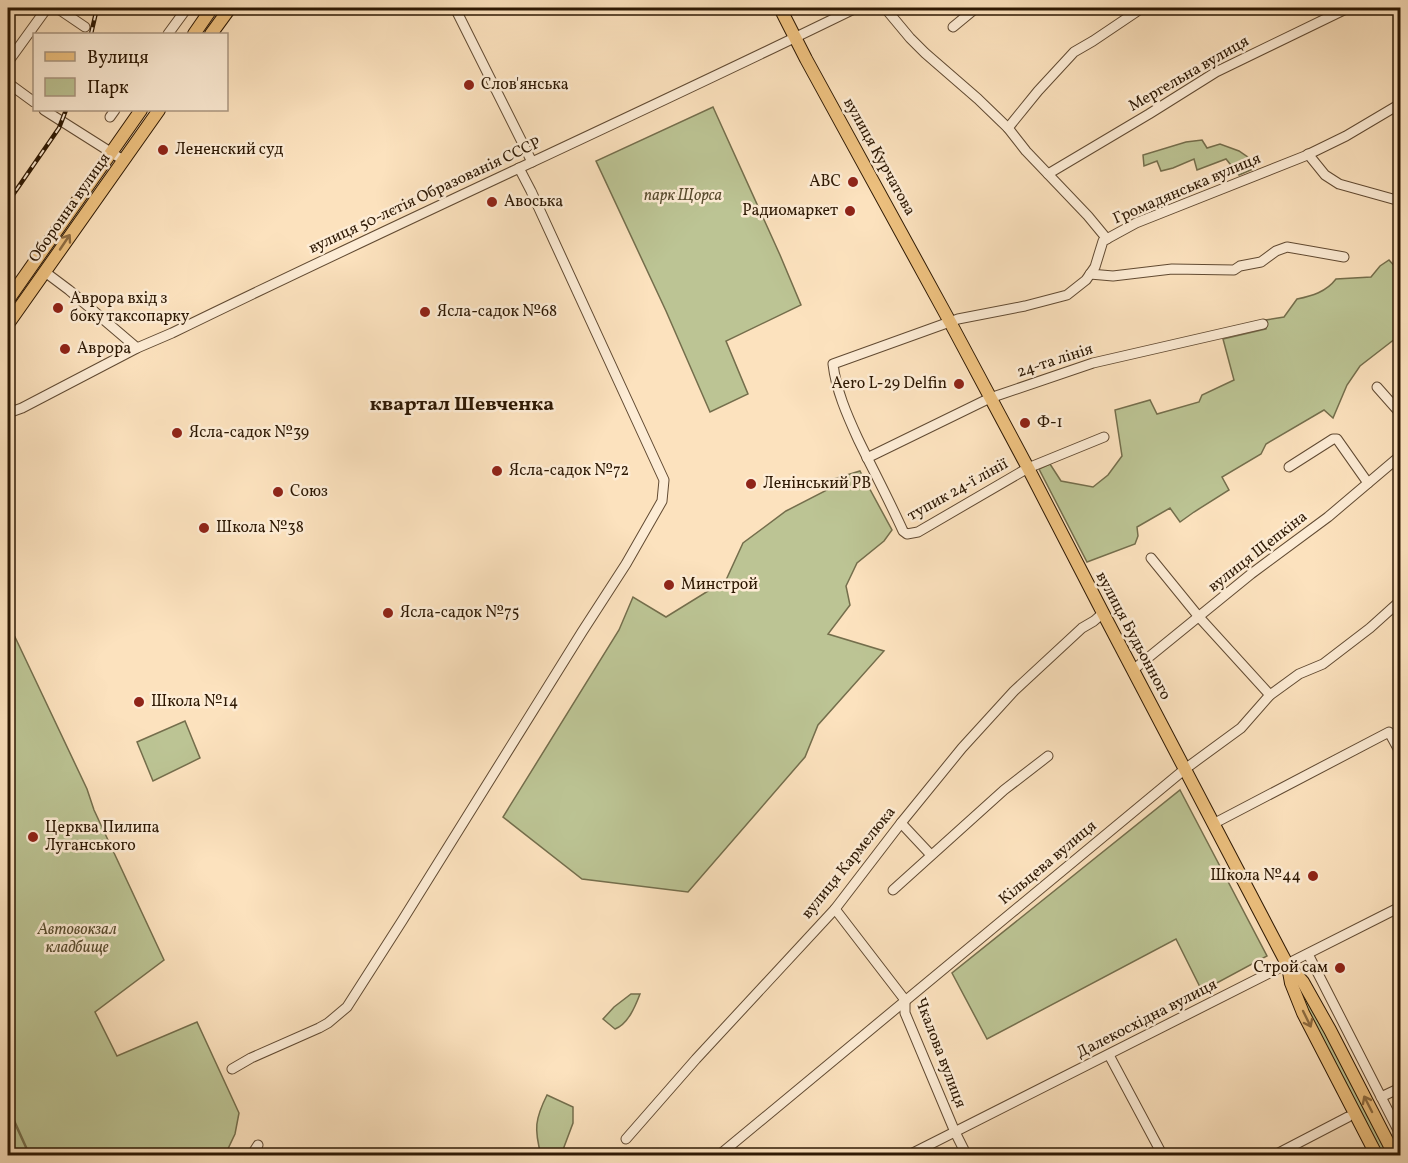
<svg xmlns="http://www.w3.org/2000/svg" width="1408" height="1163" font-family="Vollkorn,serif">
  <rect width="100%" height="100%" fill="#fce2be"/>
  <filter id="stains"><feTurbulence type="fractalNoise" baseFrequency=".00333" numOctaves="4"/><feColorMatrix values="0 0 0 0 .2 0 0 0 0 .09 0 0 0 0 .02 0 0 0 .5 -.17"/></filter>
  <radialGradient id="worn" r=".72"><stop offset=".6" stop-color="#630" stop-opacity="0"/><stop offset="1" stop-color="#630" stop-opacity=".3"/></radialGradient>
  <g fill="#bcc494" stroke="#746e4c" stroke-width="1.5">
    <path d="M713,107L780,255L801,305L726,341L748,394L710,412L666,311L596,161Z"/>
    <path d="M1202,140L1207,148L1220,144L1239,151L1252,160L1253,169L1239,175L1226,159L1197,170L1194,159L1173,168L1161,171L1157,161L1144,166L1143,155L1186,142Z"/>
    <path d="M1389,260L1400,272V335L1360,366L1347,385L1333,418L1324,410L1266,444L1261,454L1222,477L1229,490L1194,512L1180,522L1170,508L1137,527L1138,536L1135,544L1087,562L1039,469L1050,464L1061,481L1093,487L1108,475L1122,456L1115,410L1150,400L1157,414L1199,402L1202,395L1234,380L1223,339L1266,329V320L1284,317L1297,299C1312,296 1326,292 1336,279L1371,277L1380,266Z"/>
    <path d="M860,471L892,530L884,541L857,563L846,586L850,605L828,634L884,651L818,725L805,757L688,892L582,879L503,817L619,630L633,597L666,617L726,580L743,543L786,511L827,490L834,479Z"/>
    <path d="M15,637L87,789L94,810L164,960L95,1012L117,1056L197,1022L239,1113L235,1134L225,1155H30L8,1106V641Z"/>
    <path d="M185,721L200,758L153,781L137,742Z"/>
    <path d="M1180,790L1267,956L1202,991L1176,939L987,1039L952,973Z"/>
    <path d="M1296,980L1320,1023L1389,1155H1382L1315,1026L1294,981Z"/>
    <path d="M631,994H640C635,1007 628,1024 615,1029L603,1019L614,1007Z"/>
    <path d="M547,1095L573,1107V1123L561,1155H541C534,1129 535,1119 547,1095Z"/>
    <path d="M8,1109L29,1155H8Z"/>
  </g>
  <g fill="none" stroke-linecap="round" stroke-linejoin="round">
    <defs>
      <g id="minor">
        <path d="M57,8L85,27"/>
        <path d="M455,8L532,162"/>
        <path d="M885,8L910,38L925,53L978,99L1008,128L1026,151L1088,216L1107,239"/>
        <path d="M953,27L976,8"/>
        <path d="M168,34L187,8"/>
        <path d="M8,62L47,8"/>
        <path d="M8,83L34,102"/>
        <path d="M44,110L123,160"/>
        <path d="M110,117L115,110"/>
        <path d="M1008,128L1038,91L1074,52L1093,41L1142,8"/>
        <path d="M1308,154L1325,175L1339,184L1400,201"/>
        <path d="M1048,174L1149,114L1216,72L1348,8"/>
        <path d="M45,272L69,290L137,348"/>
        <path d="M1090,274L1113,276L1172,269L1234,270L1240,266L1261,262L1276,251L1287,247L1344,257"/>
        <path d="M1377,387L1400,413"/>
        <path d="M8,413L22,408L137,348L172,333C399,222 629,119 856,8"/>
        <path d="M1104,437L1028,468L918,532L907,534L903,531C889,500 873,470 858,439C847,415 836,390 833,364L958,319L1025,306L1067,295L1086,280L1095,267L1103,241L1136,223L1305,156L1346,136L1400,104"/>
        <path d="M867,458L990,398L1093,363L1263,324"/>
        <path d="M1289,467L1333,439H1337L1368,483"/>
        <path d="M1151,558L1199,617L1270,695"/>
        <path d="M1133,670L1251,574L1328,517L1400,456"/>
        <path d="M901,823L931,855"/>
        <path d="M1213,824L1389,732L1400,752"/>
        <path d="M893,890L1004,790L1048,756"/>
        <path d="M835,909L905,1000V1013L955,1132L967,1156"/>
        <path d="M1308,954L1400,1134"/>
        <path d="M1109,1055L1163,1156"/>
        <path d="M232,1069L251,1058L319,1028L328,1023L347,1007L402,921L582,632L626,564L662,501L664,480L531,191L519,168"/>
        <path d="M1381,1097L1400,1088"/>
        <path d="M626,1139L696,1059L835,909L901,823L962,748L1014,691L1082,628L1094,621L1103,613"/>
        <path d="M251,1156L258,1145"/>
        <path d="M718,1156L1185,769L1241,728L1270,695L1299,674L1323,664L1370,628L1400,601"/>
        <path d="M907,1156L1400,907"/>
        <path d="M1273,1156L1348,1117"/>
      </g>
      <g id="major">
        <path d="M780,8L806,59L950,322L1028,468L1103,613L1287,964L1303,982L1330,1030L1395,1156"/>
        <path d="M194,34L212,8"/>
        <path d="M211,34L230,8"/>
        <path d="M8,300L141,110"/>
        <path d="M8,324L159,110"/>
        <path d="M1288,966L1291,983L1303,1013L1377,1156"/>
      </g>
    </defs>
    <use href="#minor" stroke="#614a32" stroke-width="11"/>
    <use href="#major" stroke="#2d1803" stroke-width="14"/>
    <use href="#minor" stroke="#fdecd5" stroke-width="9"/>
    <use href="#major" stroke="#eec17f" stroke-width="12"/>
    <defs>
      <g id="rail">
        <path d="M91,34L97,8"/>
        <path d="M8,202L59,128L66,110"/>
      </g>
    </defs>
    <use href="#rail" stroke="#2d1803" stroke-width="4.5"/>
    <use href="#rail" stroke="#fdecd5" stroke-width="2" stroke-dasharray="7" stroke-linecap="butt"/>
  </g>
  <defs><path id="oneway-shaft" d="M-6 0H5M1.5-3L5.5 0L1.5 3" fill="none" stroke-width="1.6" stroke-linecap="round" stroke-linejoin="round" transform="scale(1.5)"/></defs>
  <g stroke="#8e6c41">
    <use href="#oneway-shaft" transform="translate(65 242) rotate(-56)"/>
    <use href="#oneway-shaft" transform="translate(1307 1019) rotate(64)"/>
    <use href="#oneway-shaft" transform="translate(1368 1104) rotate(-117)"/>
  </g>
  <g fill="#8f2418" stroke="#fdecd5" stroke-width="2">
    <circle cx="469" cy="85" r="6"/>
    <circle cx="163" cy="150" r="6"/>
    <circle cx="853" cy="182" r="6"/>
    <circle cx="492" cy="202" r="6"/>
    <circle cx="850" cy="211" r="6"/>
    <circle cx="58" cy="308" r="6"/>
    <circle cx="425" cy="312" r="6"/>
    <circle cx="65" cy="349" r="6"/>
    <circle cx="959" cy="384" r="6"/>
    <circle cx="1025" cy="423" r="6"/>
    <circle cx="177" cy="433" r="6"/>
    <circle cx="497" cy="471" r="6"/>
    <circle cx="751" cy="484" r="6"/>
    <circle cx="278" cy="492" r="6"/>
    <circle cx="204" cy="528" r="6"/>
    <circle cx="669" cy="585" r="6"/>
    <circle cx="388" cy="613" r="6"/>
    <circle cx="139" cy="702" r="6"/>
    <circle cx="33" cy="837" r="6"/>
    <circle cx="1313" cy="876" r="6"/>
    <circle cx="1340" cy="968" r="6"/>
  </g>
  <g text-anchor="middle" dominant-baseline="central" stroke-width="5" stroke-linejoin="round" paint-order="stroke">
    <g font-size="16" fill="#2d1803" stroke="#fdecd5">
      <text transform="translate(1189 74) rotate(-30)">Мергельна вулиця</text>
      <text transform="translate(879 157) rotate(61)">вулиця Курчатова</text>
      <text transform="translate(1187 189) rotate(-23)">Громадянська вулиця</text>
      <text transform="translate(425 196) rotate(-25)">вулиця 50-лєтія Образованія СССР</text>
      <text transform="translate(70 208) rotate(-55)">Оборонна вулиця</text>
      <text transform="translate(1055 361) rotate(-18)">24-та лінія</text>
      <text transform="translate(958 490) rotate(-29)">тупик 24-ї лінії</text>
      <text transform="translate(1258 552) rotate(-38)">вулиця Щепкіна</text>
      <text transform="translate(1133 636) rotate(62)">вулиця Будьонного</text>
      <text transform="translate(849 863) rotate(-51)">вулиця Кармелюка</text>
      <text transform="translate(1048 863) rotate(-40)">Кільцева вулиця</text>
      <text transform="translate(1147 1019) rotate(-27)">Далекосхідна вулиця</text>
      <text transform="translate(940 1053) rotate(69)">Чкалова вулиця</text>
    </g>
    <g font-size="16" fill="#2d1803" stroke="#fdecd5" text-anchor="start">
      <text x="481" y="85">Слов'янська</text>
      <text x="175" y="150">Лененский суд</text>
      <text x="841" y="182" text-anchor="end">АВС</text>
      <text x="504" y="202">Авоська</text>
      <text x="838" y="211" text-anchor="end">Радиомаркет</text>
      <text x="70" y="299">Аврора вхід з<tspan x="70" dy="18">боку таксопарку</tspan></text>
      <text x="437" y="312">Ясла-садок №68</text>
      <text x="77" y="349">Аврора</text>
      <text x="947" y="384" text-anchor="end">Aero L-29 Delfin</text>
      <text x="1037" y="423">Ф-1</text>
      <text x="189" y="433">Ясла-садок №39</text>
      <text x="509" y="471">Ясла-садок №72</text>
      <text x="763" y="484">Ленінський РВ</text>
      <text x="290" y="492">Союз</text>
      <text x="216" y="528">Школа №38</text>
      <text x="681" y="585">Минстрой</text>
      <text x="400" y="613">Ясла-садок №75</text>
      <text x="151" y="702">Школа №14</text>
      <text x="45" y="828">Церква Пилипа<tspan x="45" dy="18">Луганського</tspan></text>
      <text x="1301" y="876" text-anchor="end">Школа №44</text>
      <text x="1328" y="968" text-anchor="end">Строй сам</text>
    </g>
    <g font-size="16" font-style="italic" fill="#584c2e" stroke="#fdecd5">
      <text x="683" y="196">парк Щорса</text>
      <text x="77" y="930">Автовокзал<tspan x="77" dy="18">кладбище</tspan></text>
    </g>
    <g font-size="20" font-weight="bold" fill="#2d1803" stroke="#fdecd5">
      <text x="462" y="405">квартал Шевченка</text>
    </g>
  </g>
  <rect width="1408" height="1163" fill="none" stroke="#fce2be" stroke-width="30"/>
  <rect x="9" y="9" width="1390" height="1145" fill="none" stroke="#2d1803" stroke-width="3"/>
  <rect x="15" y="15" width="1378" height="1133" fill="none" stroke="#2d1803" stroke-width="1.5"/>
  <rect x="33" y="33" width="195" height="78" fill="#fdecd5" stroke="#aa9781" stroke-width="1.5"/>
  <rect x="45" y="52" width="30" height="9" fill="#eec17f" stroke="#aa9781" stroke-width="1.5"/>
  <text x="87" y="63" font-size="18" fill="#2d1803">Вулиця</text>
  <rect x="45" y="78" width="30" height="18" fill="#bcc494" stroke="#aa9781" stroke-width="1.5"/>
  <text x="87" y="93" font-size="18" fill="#2d1803">Парк</text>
  <rect width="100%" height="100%" filter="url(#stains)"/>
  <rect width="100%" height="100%" fill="url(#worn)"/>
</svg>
